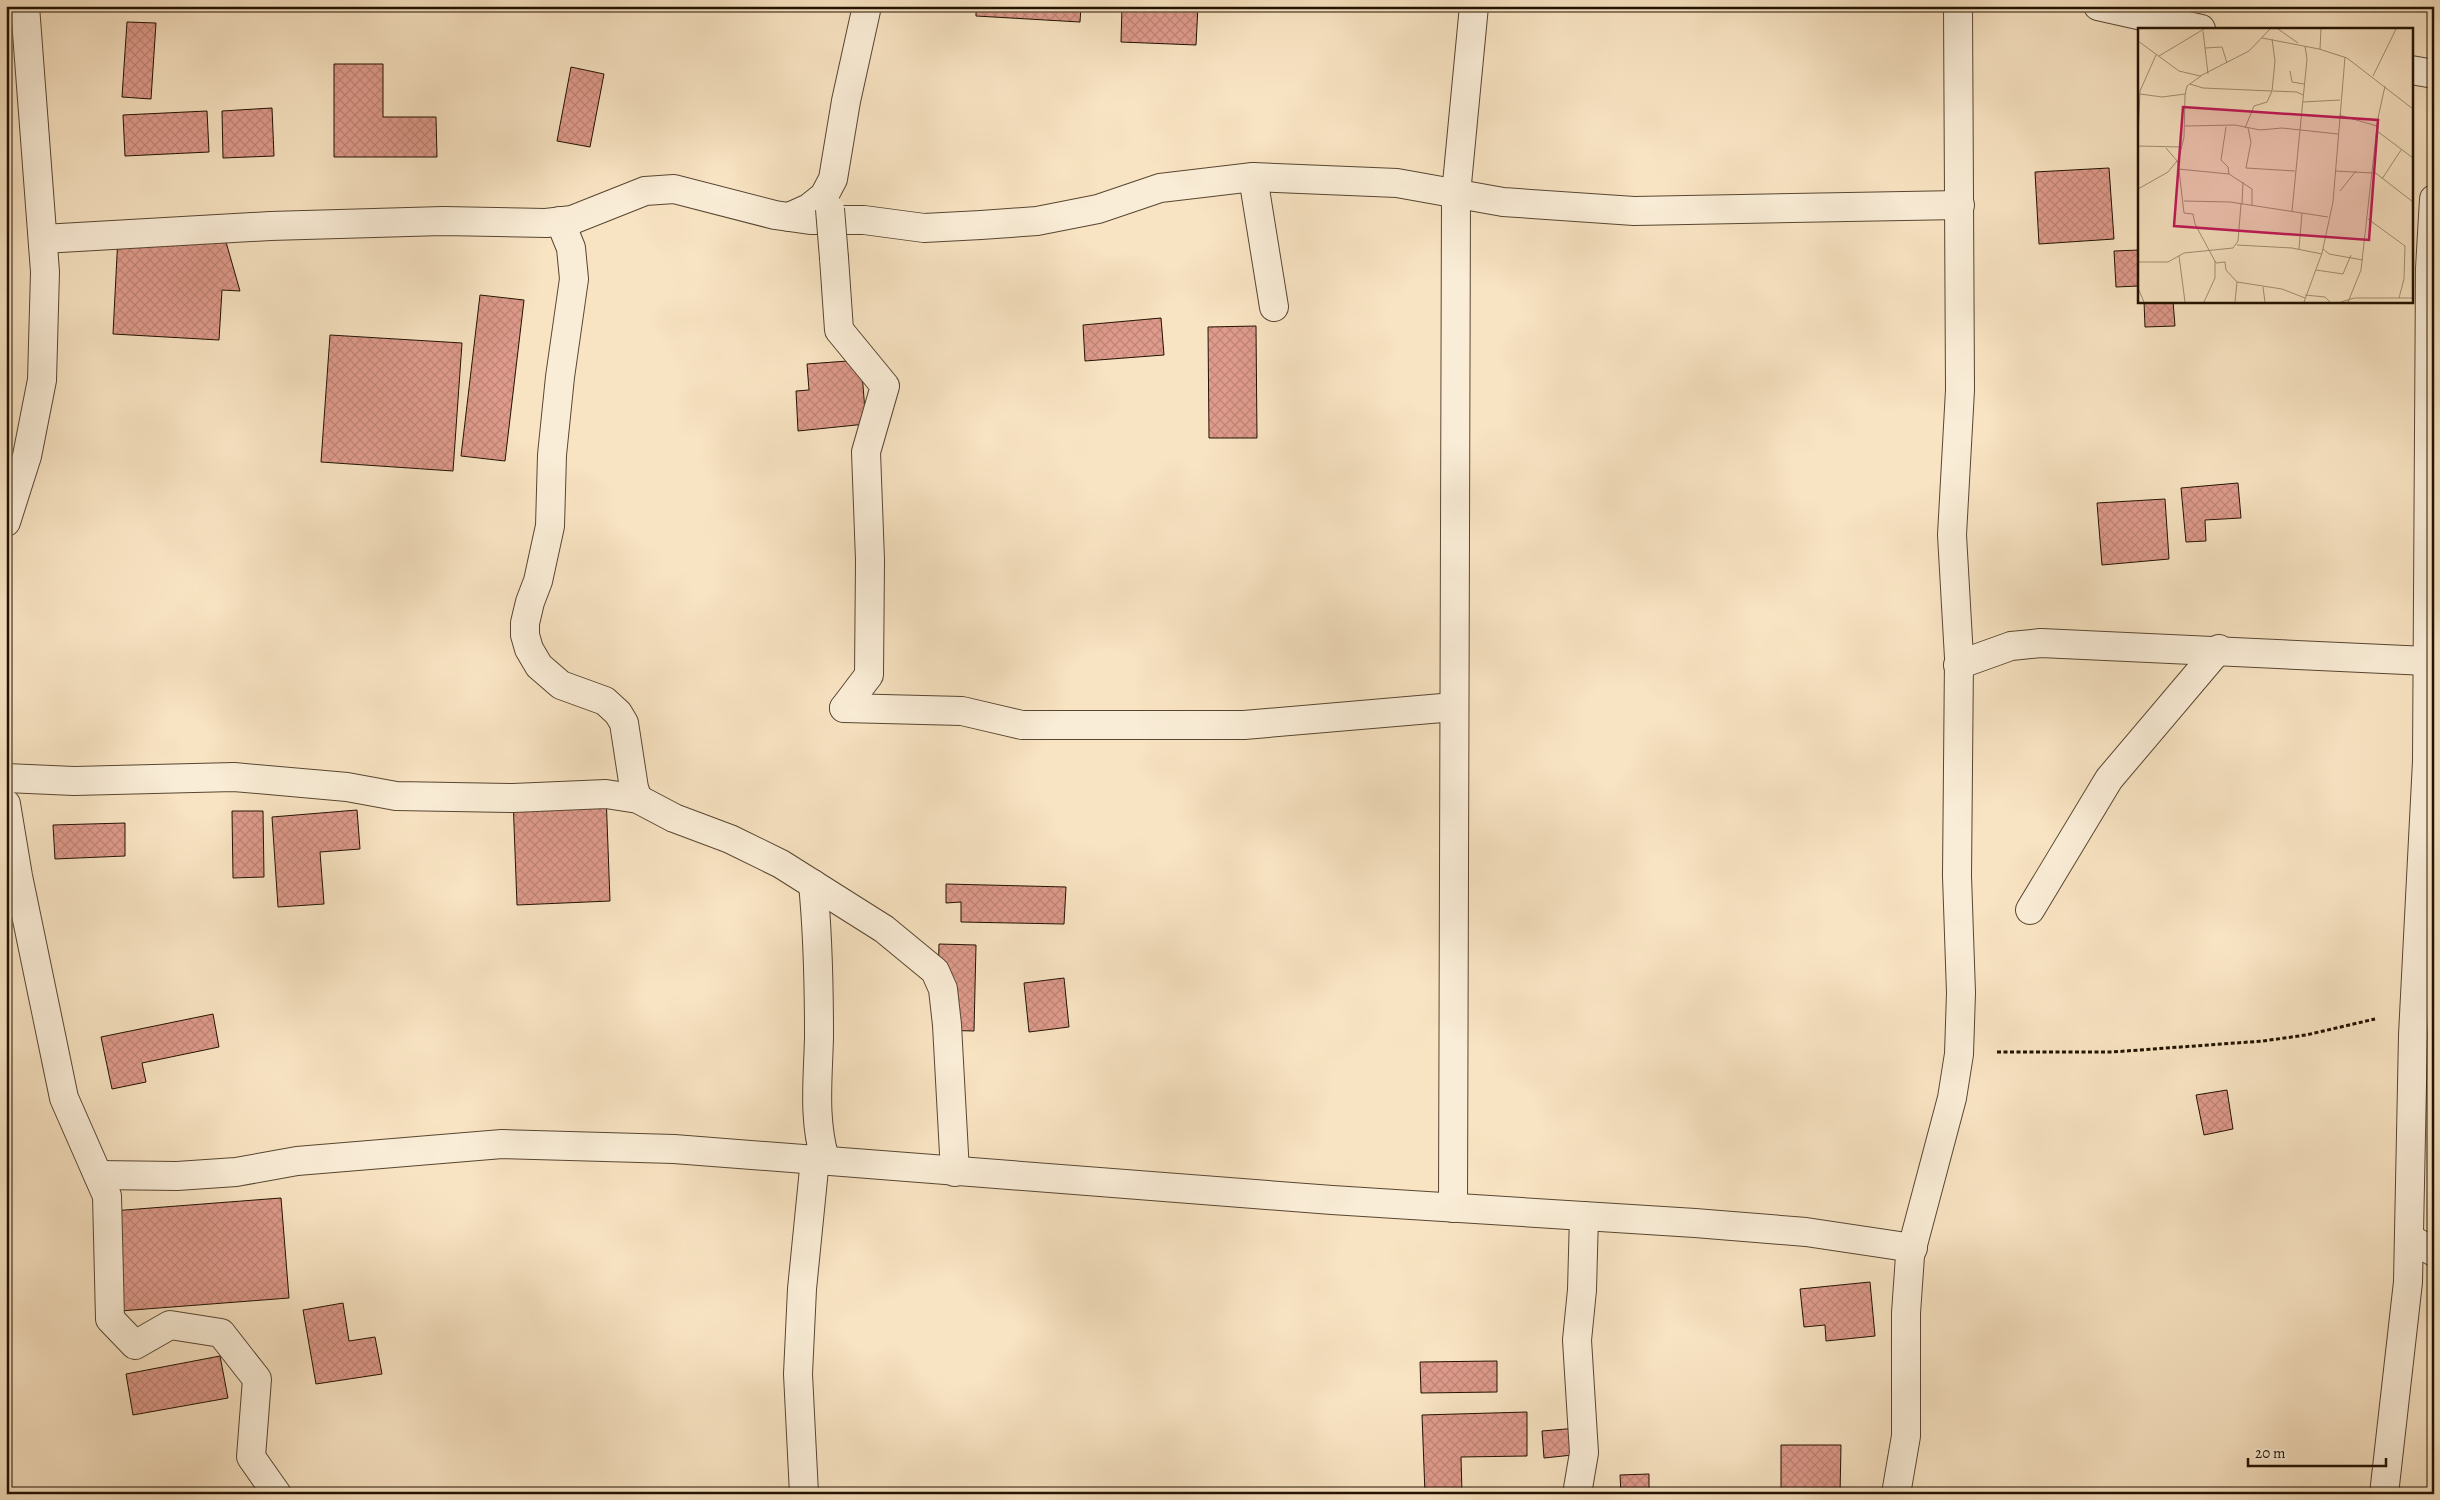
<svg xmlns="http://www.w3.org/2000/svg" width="2440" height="1500" font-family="Alegreya,serif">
  <defs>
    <pattern id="building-cross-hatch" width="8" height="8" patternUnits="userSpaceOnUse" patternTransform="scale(1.25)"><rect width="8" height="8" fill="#df9b8c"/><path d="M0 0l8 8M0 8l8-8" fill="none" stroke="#bf8477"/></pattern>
  </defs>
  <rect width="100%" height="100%" fill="#f8e3c2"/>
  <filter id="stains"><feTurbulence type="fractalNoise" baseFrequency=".004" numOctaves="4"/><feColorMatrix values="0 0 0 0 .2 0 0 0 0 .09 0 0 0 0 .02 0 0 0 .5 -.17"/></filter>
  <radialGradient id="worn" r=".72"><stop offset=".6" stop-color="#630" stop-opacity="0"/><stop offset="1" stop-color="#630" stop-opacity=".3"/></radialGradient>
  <g fill="url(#building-cross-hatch)" stroke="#221201">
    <path d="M976,6H1081L1080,22L976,16Z"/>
    <path d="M1122,6H1198L1196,45L1121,42Z"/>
    <path d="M127,22L156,23L151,99L122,97Z"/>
    <path d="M334,64H383V117H436L437,157H334Z"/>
    <path d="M571,67L604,74L590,147L557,141Z"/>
    <path d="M272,108L274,156L223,158L222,111Z"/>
    <path d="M207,111L209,152L125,156L123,115Z"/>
    <path d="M2109,168L2114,239L2039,244L2035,172Z"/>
    <path d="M118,236L226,242L240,291L222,290L219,340L113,334Z"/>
    <path d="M2139,250V286L2116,287L2114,251Z"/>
    <path d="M480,295L524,300L505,461L461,456Z"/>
    <path d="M2144,301H2173L2175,326L2145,327Z"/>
    <path d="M1161,318L1164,355L1085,361L1083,325Z"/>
    <path d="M1256,326L1257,438H1209L1208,327Z"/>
    <path d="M330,335L462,343L453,471L321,462Z"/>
    <path d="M861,360L866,424L798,431L796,391L809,390L807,364Z"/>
    <path d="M2238,483L2241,518L2205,520L2206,541L2186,542L2181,488Z"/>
    <path d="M2165,499L2169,559L2102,565L2097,503Z"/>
    <path d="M606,794L610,901L517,905L513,798Z"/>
    <path d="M357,810L360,849L320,852L324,904L278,907L272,817Z"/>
    <path d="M232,811H263L264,877L233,878Z"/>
    <path d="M125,823V856L55,859L53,825Z"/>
    <path d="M946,884L1066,887L1064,924L961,922V902L946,903Z"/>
    <path d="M939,944L976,945L974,1031L937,1030Z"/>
    <path d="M1064,978L1069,1027L1029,1032L1024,983Z"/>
    <path d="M213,1014L219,1047L142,1063L146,1082L112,1089L101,1037Z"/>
    <path d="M2227,1090L2233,1129L2204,1135L2196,1095Z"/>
    <path d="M281,1198L289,1298L120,1311L112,1211Z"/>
    <path d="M1870,1282L1875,1336L1826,1341L1825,1325L1804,1327L1800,1289Z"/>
    <path d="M343,1303L349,1341L375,1337L382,1374L316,1384L303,1310Z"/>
    <path d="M220,1356L228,1398L133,1415L126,1374Z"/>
    <path d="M1497,1361V1392L1421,1393L1420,1362Z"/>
    <path d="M1527,1412V1456L1461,1457L1462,1494H1425L1422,1415Z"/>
    <path d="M1590,1427L1592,1453L1544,1458L1542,1431Z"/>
    <path d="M1781,1445H1841L1840,1494H1781Z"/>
    <path d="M1649,1474V1494H1621L1620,1475Z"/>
  </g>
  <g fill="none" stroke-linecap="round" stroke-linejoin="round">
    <defs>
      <g id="street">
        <path d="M2098,6L2201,29"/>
        <path d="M2411,70L2434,74"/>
        <path d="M1253,177L1274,307"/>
        <path d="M789,217L809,208L824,196L833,179L846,101L867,6"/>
        <path d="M560,221L571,248L574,279L560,377L552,455L550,526L538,581L530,602L525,623V635L529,649L539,666L561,685L605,701L618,713L624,723L634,788L638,799"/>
        <path d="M43,239L270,226L443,221L546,223L572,220L645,191L674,189L775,215L810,220H864L924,228L981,225L1037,221L1098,209L1160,188L1253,177L1397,183L1503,202L1634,211L1960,205"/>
        <path d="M834,258L839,330L885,386L866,452L870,560L869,675L844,708"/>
        <path d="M6,522L27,456L42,380L45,272L25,6"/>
        <path d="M1958,665L2011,646L2041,643L2427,661"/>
        <path d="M844,708L962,711L1022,725H1244L1454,707"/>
        <path d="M6,778L74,781L234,777L347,787L396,796L513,798L606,794L638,799L674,818L730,839L781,864L884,929L935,971L943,989L947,1025L955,1172"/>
        <path d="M6,804L18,876L64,1098L107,1196L110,1319L135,1345L170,1325L221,1333L257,1379L251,1457L277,1494"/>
        <path d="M813,884C818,935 819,986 819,1037C818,1079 813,1119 825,1159"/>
        <path d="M2030,910L2109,779L2219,649"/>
        <path d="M98,1175L177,1176L236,1172L297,1161L502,1144L674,1149L1332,1200L1695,1223L1806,1232L1913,1248"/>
        <path d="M1453,1208L1456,194L1474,6"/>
        <path d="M2409,1238L2434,1252"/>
        <path d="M804,1494L798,1374L802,1289L815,1159"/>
        <path d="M1577,1494L1584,1453L1577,1340L1582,1290L1584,1216"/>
        <path d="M1896,1494L1906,1436V1313L1910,1256L1952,1098L1959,1054L1961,993L1957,876L1959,658L1952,535L1960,390L1958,6"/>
        <path d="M2384,1494L2408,1282L2413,1035L2427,761L2430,268L2434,199"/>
      </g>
    </defs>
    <use href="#street" stroke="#584631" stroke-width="30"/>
    <path stroke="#221201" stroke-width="3" stroke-dasharray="4 2.5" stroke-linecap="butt" d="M1997,1052H2112L2263,1041L2306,1035L2375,1019"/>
    <use href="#street" stroke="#faedd7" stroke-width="28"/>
    <defs>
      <path id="street-bridge" d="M830,209L834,258"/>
    </defs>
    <use href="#street-bridge" stroke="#584631" stroke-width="30" stroke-linecap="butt"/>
    <use href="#street-bridge" stroke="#faedd7" stroke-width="28"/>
  </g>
  <g transform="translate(2138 28)">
    <rect width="275" height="275" fill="#f8e3c2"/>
    <path fill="none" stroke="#a28f75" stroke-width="1" d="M140,1L160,15M65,3L70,46M124,10L181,21L209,30L275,81M0,13L41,43L62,48L111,23L132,1M67,20L84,19L89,35M182,21L183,1M21,28L66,1M152,43L154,54L166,56M63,48L49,58L47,67L46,109L40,134L46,185L55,186L57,196L78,235L87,234L88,242L99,254L144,261L167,270M235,48L258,1M52,56L65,60L134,63M135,63L159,64L165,67M2,66L24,69L47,66M165,74L202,72M201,87L239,98M47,98L97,97L122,102L144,100L200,106M88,99L83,132L90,139L91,146M107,100L116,78L129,74L134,63L137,33L134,11M110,100L113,114L108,140L157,143M239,103L275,130M0,107L2,63L18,27M0,118L43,119M28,120L40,134M40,141L91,146L114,161V178M197,143L235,145M235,143L275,174M244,151L263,122M0,161L30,144L39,133M202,163L218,143M46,173L92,174L190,189M104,176L105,154M154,183L169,31L167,18M230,191L267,218L266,251L261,270M99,217L154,220L184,226M161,221L164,185M185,221L191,226L225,232M41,228L47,274M0,234H30L46,225L95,220L100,213L103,176M178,242L205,246L213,227M125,259L127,274M0,260L6,274M167,267L187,269L192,274M66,274L77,250V233M97,274L99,254M166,274L184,225L195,174L207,29M203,274L216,270H275M210,274L223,242L240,90L247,58"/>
    <path fill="#c2185b" fill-opacity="0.15" stroke="#c2185b" stroke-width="2.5" d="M45,79L240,92L231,212L36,198Z"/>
    <rect width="275" height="275" fill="none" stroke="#221201" stroke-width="2.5"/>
  </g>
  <rect width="2440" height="1500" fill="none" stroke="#f8e3c2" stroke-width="25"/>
  <rect x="8" y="8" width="2425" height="1485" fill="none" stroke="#221201" stroke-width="2.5"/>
  <rect x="12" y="12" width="2415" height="1475" fill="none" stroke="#221201"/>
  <path d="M2248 1458v8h138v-8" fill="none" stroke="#221201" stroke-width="2.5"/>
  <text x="2255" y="1458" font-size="15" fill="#221201" stroke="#faedd7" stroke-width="4" paint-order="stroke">20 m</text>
  <rect width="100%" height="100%" filter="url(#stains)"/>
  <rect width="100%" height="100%" fill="url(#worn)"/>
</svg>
